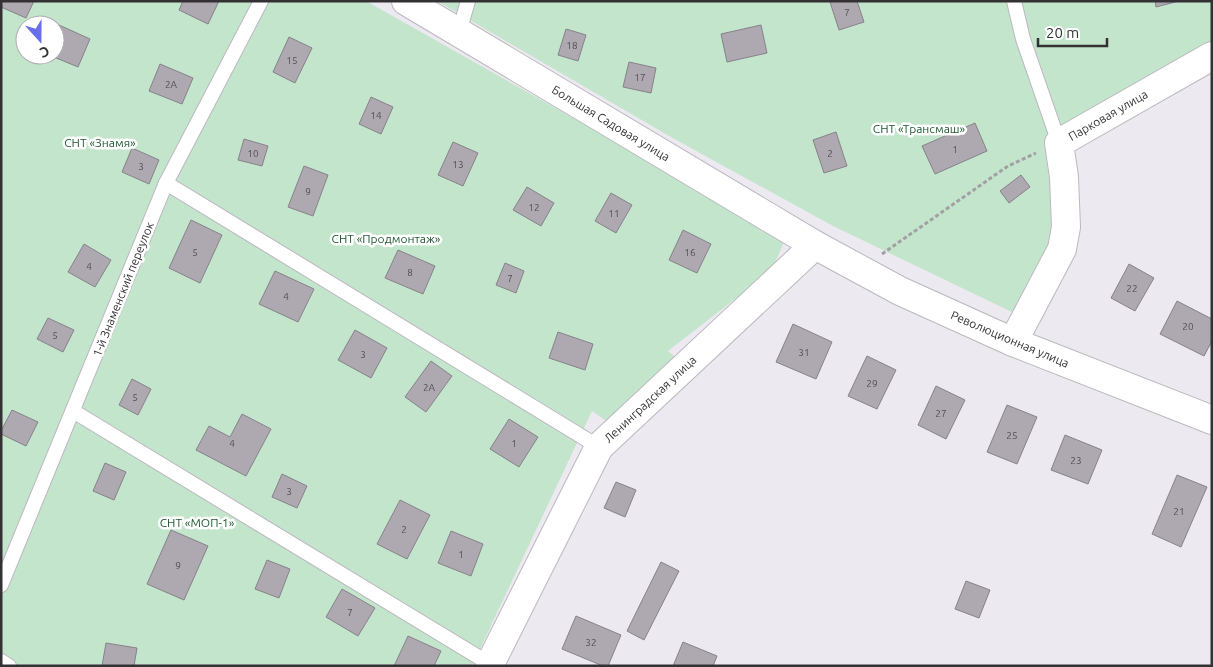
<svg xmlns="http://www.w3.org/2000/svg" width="1213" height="667" font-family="Ubuntu,sans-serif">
  <rect width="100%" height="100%" fill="#ede9f1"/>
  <g fill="#c3e5cb" fill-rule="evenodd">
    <path d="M1,1H366L786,238L771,271L668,351L681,362L612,425L592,411L472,666H1ZM25,25H55V55H25Z"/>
    <path d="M437,1H1212V46L1044,143L1057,235L1016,314L833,226L669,136Z"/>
  </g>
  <g fill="#aea9b1" stroke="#86828a">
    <path d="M1,1H34L26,18L1,7Z"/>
    <path d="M183,1H219L208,24L179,10Z"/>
    <path d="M832,1H857L864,22L839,30L830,2Z"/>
    <path d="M1155,1H1179L1156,7Z"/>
    <path d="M59,25L90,39L78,67L49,55H55V35Z"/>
    <path d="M761,25L767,53L727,62L721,34Z"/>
    <path d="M566,29L586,35L578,61L558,55Z"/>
    <path d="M289,37L312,48L295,83L273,72Z"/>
    <path d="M629,62L656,68L651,93L623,87Z"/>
    <path d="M160,64L193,78L182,104L149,91Z"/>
    <path d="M371,97L393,107L381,134L359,124Z"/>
    <path d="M975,123L987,151L935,174L922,146Z"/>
    <path d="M836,132L847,166L824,173L813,140Z"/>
    <path d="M244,139L268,146L262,166L238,160Z"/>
    <path d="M453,142L478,153L463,186L438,175Z"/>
    <path d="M132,148L159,160L149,184L122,172Z"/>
    <path d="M304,166L328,175L313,216L288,207Z"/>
    <path d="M1021,175L1030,187L1009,203L1000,191Z"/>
    <path d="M527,187L554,203L541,226L513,210Z"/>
    <path d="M611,193L632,205L616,233L595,221Z"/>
    <path d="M191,220L222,235L200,283L169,268Z"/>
    <path d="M683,230L711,244L697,273L669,260Z"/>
    <path d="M84,244L111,260L95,287L68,272Z"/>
    <path d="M398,250L435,266L423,294L385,278Z"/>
    <path d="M505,263L524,271L516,293L496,285Z"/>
    <path d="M1129,264L1154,278L1135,311L1111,298Z"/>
    <path d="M275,271L314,289L298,322L259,304Z"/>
    <path d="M1177,301L1212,319V341L1204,356L1160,334Z"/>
    <path d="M48,318L74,330L63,352L37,339Z"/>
    <path d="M793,324L832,342L816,379L776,362Z"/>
    <path d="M355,330L387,348L371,378L338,360Z"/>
    <path d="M558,332L593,344L585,370L549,358Z"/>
    <path d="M867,356L896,370L877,409L848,396Z"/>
    <path d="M431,361L452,376L426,412L405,397Z"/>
    <path d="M132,379L151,389L138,415L119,405Z"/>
    <path d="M936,386L965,400L946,439L918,425Z"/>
    <path d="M1007,405L1037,417L1017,464L987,452Z"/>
    <path d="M12,410L38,422L26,446L1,434V431Z"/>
    <path d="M242,414L271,429L246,476L196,450L209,426L230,437Z"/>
    <path d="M509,419L538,437L519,467L490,449Z"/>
    <path d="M1065,435L1102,450L1088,484L1051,470Z"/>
    <path d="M105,463L126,472L114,500L93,491Z"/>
    <path d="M282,474L307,486L297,508L272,497Z"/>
    <path d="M1177,475L1207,487L1181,547L1152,534Z"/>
    <path d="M616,482L636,490L625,517L604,508Z"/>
    <path d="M400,500L430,515L407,559L377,544Z"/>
    <path d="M171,530L208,546L184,600L147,584Z"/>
    <path d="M451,531L483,544L471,576L438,563Z"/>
    <path d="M267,560L290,569L279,598L255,589Z"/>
    <path d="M661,562L679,571L644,640L627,631Z"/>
    <path d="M966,581L990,590L979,618L955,609Z"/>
    <path d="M342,589L375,608L358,636L326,617Z"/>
    <path d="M576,616L621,635L608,666H603L562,649Z"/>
    <path d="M408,636L441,651L434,666H394Z"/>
    <path d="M683,642L717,656L713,666H673Z"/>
    <path d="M106,643L137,648L134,666H102Z"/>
  </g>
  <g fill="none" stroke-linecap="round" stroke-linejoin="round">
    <defs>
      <g id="lane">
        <path d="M1014,1L1023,39L1059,143"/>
        <path d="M459,32L468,1"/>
        <path d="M166,183L599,447"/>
        <path d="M73,411L490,664"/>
        <path d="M1,585L166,183L261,1"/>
        <path d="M1,661L9,666"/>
      </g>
      <g id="street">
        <path d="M1013,342L1062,249L1066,227L1064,177L1059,143L1212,56"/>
        <path d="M491,666L490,664L599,447L815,245"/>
      </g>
      <path id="secondary" d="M406,1L815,245L900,291L1013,342L1212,420"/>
    </defs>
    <use href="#lane" stroke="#bcb7c0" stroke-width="16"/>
    <use href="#street" stroke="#bcb7c0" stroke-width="30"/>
    <use href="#secondary" stroke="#bcb7c0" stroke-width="30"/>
    <path stroke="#a29fa5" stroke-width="3" stroke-dasharray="4 2.5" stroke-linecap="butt" d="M882,254L1008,166L1036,153"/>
    <use href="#lane" stroke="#fff" stroke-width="14"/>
    <use href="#street" stroke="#fff" stroke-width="28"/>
    <use href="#secondary" stroke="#fff" stroke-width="28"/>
  </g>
  <g text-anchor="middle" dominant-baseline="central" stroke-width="5" stroke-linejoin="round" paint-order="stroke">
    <g font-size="10" fill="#524f53">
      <text x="847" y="12">7</text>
      <text x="572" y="45">18</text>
      <text x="292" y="60">15</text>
      <text x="640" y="77">17</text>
      <text x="171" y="84">2А</text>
      <text x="376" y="115">14</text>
      <text x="955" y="149">1</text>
      <text x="253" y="153">10</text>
      <text x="830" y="153">2</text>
      <text x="458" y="164">13</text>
      <text x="141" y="166">3</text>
      <text x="308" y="191">9</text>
      <text x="534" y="207">12</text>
      <text x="614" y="213">11</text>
      <text x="195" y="252">5</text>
      <text x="690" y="252">16</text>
      <text x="89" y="266">4</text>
      <text x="410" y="272">8</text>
      <text x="510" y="278">7</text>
      <text x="1132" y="288">22</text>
      <text x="286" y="296">4</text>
      <text x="1188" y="326">20</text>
      <text x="55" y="335">5</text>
      <text x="804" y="352">31</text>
      <text x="363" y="354">3</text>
      <text x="872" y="383">29</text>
      <text x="429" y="387">2А</text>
      <text x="135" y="397">5</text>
      <text x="941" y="413">27</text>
      <text x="1012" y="435">25</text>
      <text x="232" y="443">4</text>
      <text x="514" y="443">1</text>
      <text x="1076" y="460">23</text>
      <text x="289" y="491">3</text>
      <text x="1179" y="511">21</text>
      <text x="404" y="529">2</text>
      <text x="461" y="554">1</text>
      <text x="178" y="565">9</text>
      <text x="350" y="612">7</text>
      <text x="591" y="642">32</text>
    </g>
    <g font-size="12" fill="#333134" stroke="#fff">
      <text transform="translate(1108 115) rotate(-30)">Парковая улица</text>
      <text transform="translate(611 123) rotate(31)">Большая Садовая улица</text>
      <text transform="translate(123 289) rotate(-68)">1-й Знаменский переулок</text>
      <text transform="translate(1010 339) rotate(23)">Революционная улица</text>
      <text transform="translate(650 399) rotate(-43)">Ленинградская улица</text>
    </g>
    <g font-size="12" fill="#1f5832" stroke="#fff">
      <text x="919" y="128">СНТ «Трансмаш»</text>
      <text x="100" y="142">СНТ «Знамя»</text>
      <text x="386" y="238">СНТ «Продмонтаж»</text>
      <text x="197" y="522">СНТ «МОП-1»</text>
    </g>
  </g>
  <rect width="1213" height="667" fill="none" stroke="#333134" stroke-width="5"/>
  <g transform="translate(40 40) rotate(159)"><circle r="24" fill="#ffffff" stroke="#adadae"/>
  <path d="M0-4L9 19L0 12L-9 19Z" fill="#686fe8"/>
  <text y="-8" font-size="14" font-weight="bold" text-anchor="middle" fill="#333134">С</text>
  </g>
  <path d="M1038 38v8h69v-8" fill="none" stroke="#333134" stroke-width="2.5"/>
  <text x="1046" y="38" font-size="15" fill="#333134" stroke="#ffffff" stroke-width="4" paint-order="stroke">20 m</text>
</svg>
